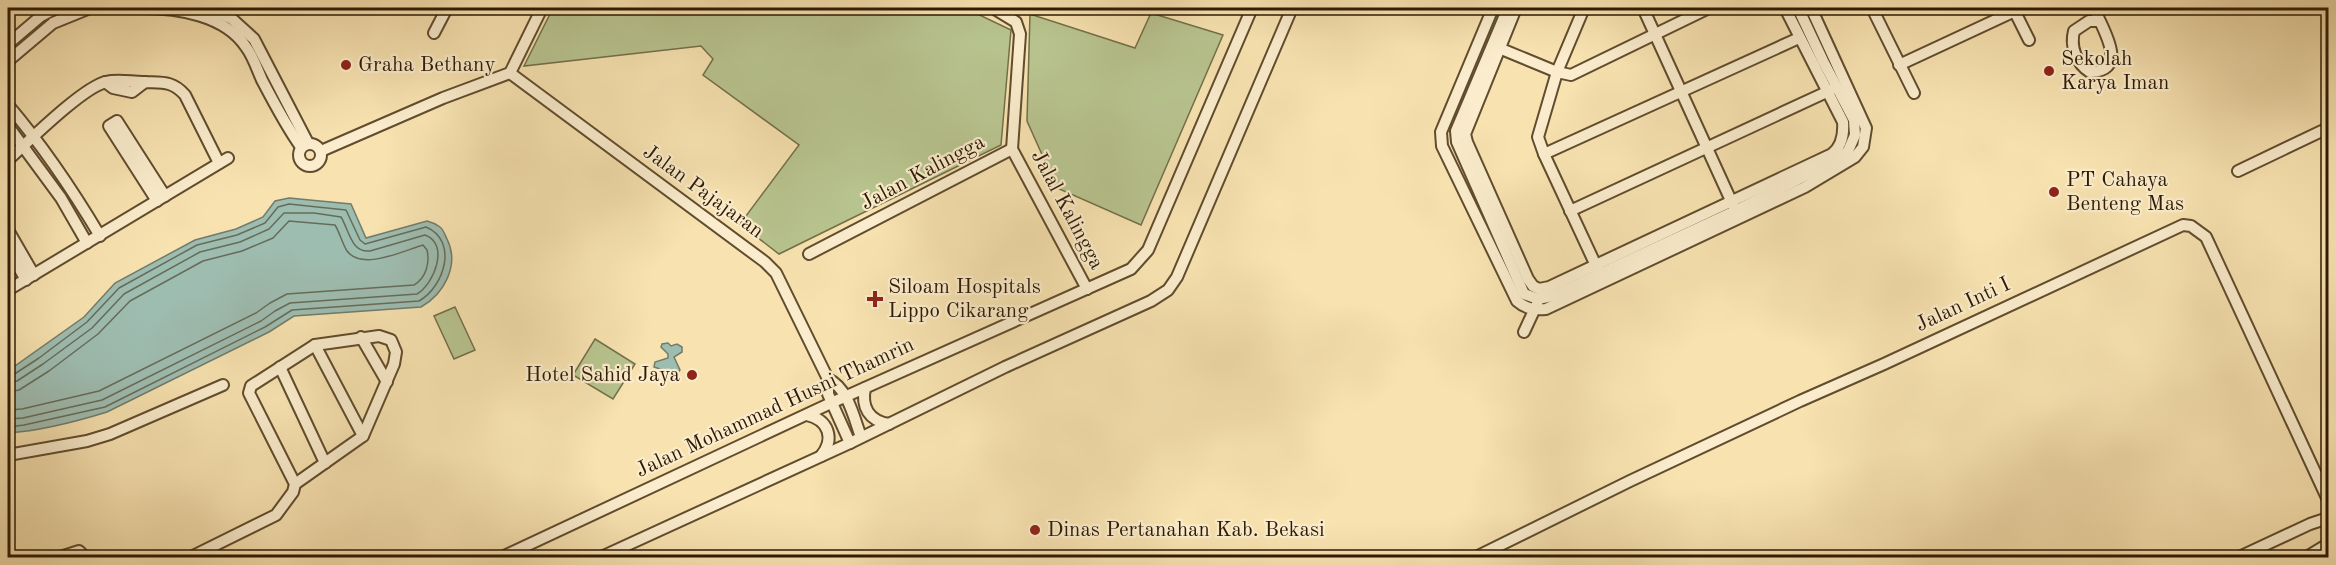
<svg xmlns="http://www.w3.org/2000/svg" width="2336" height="565" font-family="'Old Standard TT',serif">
  <rect width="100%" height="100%" fill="#f7e2b0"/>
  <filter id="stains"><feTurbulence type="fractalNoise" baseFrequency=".00333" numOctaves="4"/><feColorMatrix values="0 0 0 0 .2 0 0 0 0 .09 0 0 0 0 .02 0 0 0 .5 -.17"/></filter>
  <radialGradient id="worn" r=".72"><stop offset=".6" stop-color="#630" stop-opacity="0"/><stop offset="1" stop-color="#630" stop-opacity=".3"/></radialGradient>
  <g fill="#b8c48f" stroke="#736f49" stroke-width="1.5">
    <path d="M553,8H965L1011,30L1001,145L779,254L740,224L799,145L703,75L713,59L701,46L524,66Z"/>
    <path d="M1151,13L1223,35L1141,225L1057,188L1027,121L1030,14L1135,48Z"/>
    <path d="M455,307L475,350L454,359L434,316Z"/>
    <path d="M595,339L635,364L613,399L573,375Z"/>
  </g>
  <g fill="#9ebdb1" stroke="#717c6b" stroke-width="1.5">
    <path d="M289,198L351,204L366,238L427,221C431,222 436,224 440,227C443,229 445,235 447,239C460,265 444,294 421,307L294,316L269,332L107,412C78,421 38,431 8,433V371L84,317L115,283L195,240L236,229L263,217L275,201Z"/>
    <path d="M668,343L671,346L677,344L682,347V352L674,357L680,370L676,376L668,375L663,370L654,367L655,362L668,358V354L661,347L662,344Z"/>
  </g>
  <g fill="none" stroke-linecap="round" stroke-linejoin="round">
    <g stroke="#666c5a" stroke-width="1.5">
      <path d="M8,376L13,375L39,358L87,322L119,288L197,245L237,235L265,223L278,207L289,204L346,210L360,240L365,244L426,227C459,241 444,287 419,301L292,310L265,327L105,407L24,425L8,427"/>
      <path d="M8,383L17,381L43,364L92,328L124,294L200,252L240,242L269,229L284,213H314L341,217C349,230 351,253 370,251L425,235C450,244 434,284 417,294L290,303L275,311L261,321L102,400L23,418L8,419"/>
      <path d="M8,392L19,390L49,371L98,334L130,301L203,261L242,251L273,238L289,221L335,225C340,233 342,243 347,251C362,271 403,251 423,245L427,250C430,263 426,278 414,285L287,294L270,303L256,313L99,391L22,409L8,410"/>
    </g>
    <defs>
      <g id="minor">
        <path d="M142,8C177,8 225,15 246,47C253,56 257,69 262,80C274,103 286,126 301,147"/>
        <path d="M207,8L232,19L254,39L308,143"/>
        <path d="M993,8L1016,22L1020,34L1012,149"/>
        <path d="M1493,8L1441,132L1442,146L1517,301C1526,309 1535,310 1546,309L1805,187L1855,157L1863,147L1866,128L1811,8"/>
        <path d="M1508,8L1456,131L1457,142L1524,294L1538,299L1552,296L1735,211L1840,158L1848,151L1855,135L1854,120L1823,61L1798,8"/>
        <path d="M1516,8L1465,134L1467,142L1528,279L1533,286L1539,289L1549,287L1832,154C1842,146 1844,135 1843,122L1785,8"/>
        <path d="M1584,8L1557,72L1538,137L1544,154L1598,270"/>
        <path d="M1643,8L1733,205"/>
        <path d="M1872,8L1914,93"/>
        <path d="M2013,8L2029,40"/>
        <path d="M2094,8C2100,25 2132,71 2090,72C2076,63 2070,47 2074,31L2089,21H2098"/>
        <path d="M434,33L447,8"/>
        <path d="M8,44L41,16L56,8"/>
        <path d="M1494,46L1557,72L1571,75L1709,8"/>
        <path d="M8,61L53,23L90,8"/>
        <path d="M1899,65L2015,11"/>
        <path d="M510,73L765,262L776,273L828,379V394L850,443"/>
        <path d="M105,82L113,88L132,92L145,82"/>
        <path d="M8,105C43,146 72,189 100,236"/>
        <path d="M8,126L61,198L87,243"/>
        <circle cx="310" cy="155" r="11"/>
        <path d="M1012,149L1087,289"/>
        <path d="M321,151L443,98L510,73L542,8"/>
        <path d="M1544,154L1799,38"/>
        <path d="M8,160C28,142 83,87 106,82C118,79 131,82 143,82C161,83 172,80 185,95L219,163"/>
        <path d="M2238,171L2328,128"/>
        <path d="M157,201L109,126L117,121L165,196"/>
        <path d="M1570,211L1831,90"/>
        <path d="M8,230L34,275"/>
        <path d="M8,249L26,280"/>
        <path d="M809,254L1012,149"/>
        <path d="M8,290L228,158"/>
        <path d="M1524,332L1537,304"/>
        <path d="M361,337L387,382"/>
        <path d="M315,345L363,436"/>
        <path d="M280,367L325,463"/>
        <path d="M828,379C848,388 854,418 861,437"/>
        <path d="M865,388C861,407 869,421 889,424"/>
        <path d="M807,415C829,420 835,439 821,456"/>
        <path d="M8,455L87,441L110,434L223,385"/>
        <path d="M57,558L79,551L86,558"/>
        <path d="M189,558L276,515L293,492L295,484L249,393L251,386L315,345L379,336L391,340L396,352L394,364L363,436L295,484"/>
        <path d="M500,558L831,403L1131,269L1148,250L1252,8"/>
        <path d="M599,558L850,443L1005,367L1151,301L1168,290L1177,277L1292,8"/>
        <path d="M1474,558L1630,481L1800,401L1884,364L2183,225L2191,226L2206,237L2328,500"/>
        <path d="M2237,558L2310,524L2328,518"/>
        <path d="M2305,558L2328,544"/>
      </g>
    </defs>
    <use href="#minor" stroke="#604c2e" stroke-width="14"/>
    <use href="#minor" stroke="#faeccc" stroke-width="10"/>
  </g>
  <g fill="#8f2418" stroke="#faeccc" stroke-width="2">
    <circle cx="346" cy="65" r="6"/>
    <circle cx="2049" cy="71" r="6"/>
    <circle cx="2054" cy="192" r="6"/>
    <path d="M872 290h6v6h6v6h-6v6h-6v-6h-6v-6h6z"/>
    <circle cx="692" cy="375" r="6"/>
    <circle cx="1035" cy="530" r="6"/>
  </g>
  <g text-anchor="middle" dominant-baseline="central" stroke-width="4.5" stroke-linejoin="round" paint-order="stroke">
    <g font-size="21" fill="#2e1a03" stroke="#faeccc" text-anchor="start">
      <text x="2061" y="59">Sekolah<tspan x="2061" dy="24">Karya Iman</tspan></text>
      <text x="358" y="65">Graha Bethany</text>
      <text x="2066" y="180">PT Cahaya<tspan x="2066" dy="24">Benteng Mas</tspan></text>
      <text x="888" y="287">Siloam Hospitals<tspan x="888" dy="24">Lippo Cikarang</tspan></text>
      <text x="680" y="375" text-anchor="end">Hotel Sahid Jaya</text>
      <text x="1047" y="530">Dinas Pertanahan Kab. Bekasi</text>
    </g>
    <g font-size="21" fill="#2e1a03" stroke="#faeccc">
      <text transform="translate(923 173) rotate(-28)">Jalan Kalingga</text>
      <text transform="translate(703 192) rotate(36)">Jalan Pajajaran</text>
      <text transform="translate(1067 210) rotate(62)">Jalal Kalingga</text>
      <text transform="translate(1963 305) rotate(-25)">Jalan Inti I</text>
      <text transform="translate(775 408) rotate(-25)">Jalan Mohammad Husni Thamrin</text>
    </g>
  </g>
  <rect width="2336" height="565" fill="none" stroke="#f7e2b0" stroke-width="30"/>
  <rect x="9" y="9" width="2318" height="547" fill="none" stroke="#2e1a03" stroke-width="3"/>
  <rect x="15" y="15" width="2306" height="535" fill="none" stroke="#2e1a03" stroke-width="1.5"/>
  <rect width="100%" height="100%" filter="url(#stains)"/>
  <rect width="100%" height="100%" fill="url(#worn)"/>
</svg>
